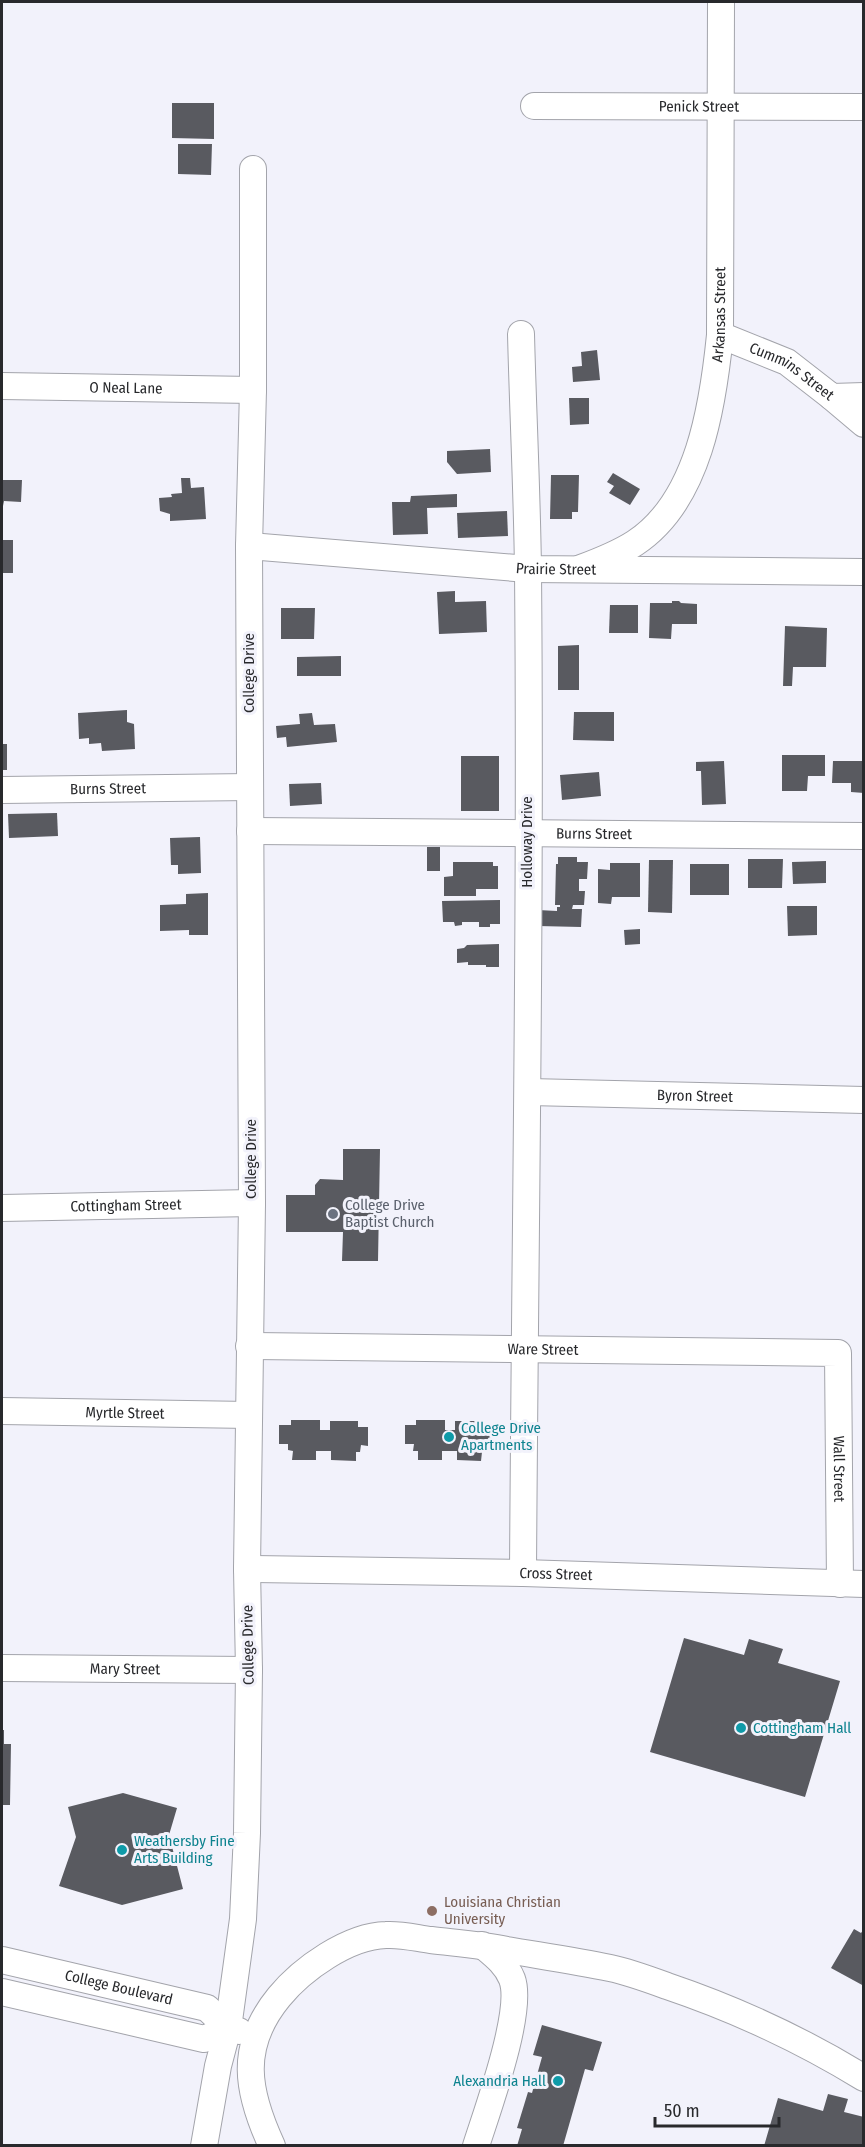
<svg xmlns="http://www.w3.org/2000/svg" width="865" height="2147" font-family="'Fira Sans Condensed',sans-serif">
  <rect width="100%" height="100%" fill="#f2f2fb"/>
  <g fill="#595a60">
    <path d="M172,103H214V139L172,138Z"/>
    <path d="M178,144H212L211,175L178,174Z"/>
    <path d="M597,350L600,380L573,382L572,367L582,366L581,352Z"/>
    <path d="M569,398H589V424L570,425Z"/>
    <path d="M490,449L491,472L457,474L447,462V451Z"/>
    <path d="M613,473L640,489L630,505L609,493L614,486L607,482Z"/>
    <path d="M551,475H579L578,512H572V519H550Z"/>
    <path d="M181,478H190L191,488L204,487L206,519L170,521V514L160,511L159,498L172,497L171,494L182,493Z"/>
    <path d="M2,480H22L21,502L4,501L3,506H2Z"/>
    <path d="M457,494V507L427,508L428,534L393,535L392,502H410L411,496Z"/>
    <path d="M507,511L508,536L458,538L457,513Z"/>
    <rect x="2" y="540" width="11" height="33"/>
    <path d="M455,591V602L486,601L487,632L439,634L437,592Z"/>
    <path d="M672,601H679L681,603L697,604V624H672L671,639L649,638L650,603H672Z"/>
    <path d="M610,605H638V633H609Z"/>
    <path d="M281,608H315L314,639H281Z"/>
    <path d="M785,626L827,628L826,667H793L792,686H783Z"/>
    <path d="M579,645V690H558V646Z"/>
    <path d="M341,656V676H297V657Z"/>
    <path d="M127,710V722L134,724L135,749L102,751L101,743L89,744V738L79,739L78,713Z"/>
    <path d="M574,712H614V741L573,740Z"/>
    <path d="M312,713L314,725L335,724L337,742L287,747L286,737L277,738L276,726L300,724L299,714Z"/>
    <rect x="2" y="744" width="5" height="26"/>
    <path d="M782,755H825V776H808L807,791H782Z"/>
    <rect x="461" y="756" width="38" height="55"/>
    <path d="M724,761L726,804L702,805L701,771H696V762Z"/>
    <path d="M833,761H864V793L851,792V783H832Z"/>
    <path d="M599,772L601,796L562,800L560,775Z"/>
    <path d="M321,783L322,804L290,806L289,784Z"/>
    <path d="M57,813L58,836L9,838L8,814Z"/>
    <path d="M200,837L201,873L178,874V865H171L170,838Z"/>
    <rect x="427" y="847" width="13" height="24"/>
    <path d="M558,857H577V862H588L587,879H579V891H585L584,905H573L572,909H582L581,927L538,926V910L557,911V907H560V905H555L556,864H558Z"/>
    <path d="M748,859H783L782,888H748Z"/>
    <path d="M649,860H673L672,913L648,912Z"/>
    <path d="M826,861V883L793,884L792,862Z"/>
    <path d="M453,862H493V866H498V889H476V896H444V877L453,876Z"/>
    <path d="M610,863H640V897H612L611,904L598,903V869L610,870Z"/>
    <rect x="690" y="864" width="39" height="31"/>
    <path d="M208,893V935H189V930L160,931V905L186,904V894Z"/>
    <path d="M500,900V924H490V927H479V922H462V925L455,926L454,922H443L442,901Z"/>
    <path d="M787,906H817V935L788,936Z"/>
    <path d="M640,929V944L625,945L624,930Z"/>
    <path d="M499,944V967H486V965H468V962L457,963V949L464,948L467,945Z"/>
    <path d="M343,1149H380L378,1261H342L343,1232H286V1195H315V1185L320,1179L343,1180Z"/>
    <path d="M291,1420H320V1430H330V1421H358V1427H368V1446L361,1445L360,1452H356V1461L331,1460V1451H316V1460H292L293,1451L288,1450V1444H279V1425H291Z"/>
    <path d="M416,1420H445V1430H455V1421H483V1427H494L493,1446H486V1452H482L481,1461L457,1460V1451H442V1460H418V1451H413L414,1444H405V1425H416Z"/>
    <path d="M684,1638L744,1655L749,1639L783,1649L778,1663L840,1681L805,1797L650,1752Z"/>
    <path d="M2,1730H4V1744H11L10,1805H2Z"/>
    <path d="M123,1793L177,1808L169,1835L183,1889L122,1905L59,1886L76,1837L68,1807Z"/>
    <path d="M854,1929L861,1933L864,1929V1986L831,1968Z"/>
    <path d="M542,2025L602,2042L593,2071L585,2069L563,2146H517L522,2129L517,2128L528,2092L532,2093L542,2057L533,2055Z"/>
    <path d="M828,2094L848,2099L844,2112L864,2117V2146H764L778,2098L823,2111Z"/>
  </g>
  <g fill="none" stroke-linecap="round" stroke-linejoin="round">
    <defs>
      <g id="minor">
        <path id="s1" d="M534,106L864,107"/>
        <path d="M521,334C523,413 527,492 528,570C531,905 525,1239 523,1573"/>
        <path id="s2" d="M720,335L787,362L832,397L864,396"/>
        <path id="s3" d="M2,386L253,390"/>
        <path d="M832,397L864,424"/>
        <path id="s4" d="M249,546L528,569L863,572"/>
        <path id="s5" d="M581,568C600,561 618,554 635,543C699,501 713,405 720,335L721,2"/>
        <path id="s6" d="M2,790L250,787"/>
        <path id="s7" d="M250,831L864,836"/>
        <path id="s8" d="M529,1092L864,1100"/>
        <path id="s9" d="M2,1208L252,1203"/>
        <path id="s10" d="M249,1346L838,1353L840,1584"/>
        <path id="s11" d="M2,1411L249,1415"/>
        <path id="s12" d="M247,1569L523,1573L864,1584"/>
        <path id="s13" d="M2,1668L249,1670"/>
        <path id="s14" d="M2,1960L207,2008L228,2028L239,2031"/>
        <path d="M2,1992L204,2039L228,2028"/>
        <path d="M204,2146L218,2066L228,2028L243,1919L247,1833L249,1670L247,1569L252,1203L249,546L253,390V169"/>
        <path d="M272,2146C247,2092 238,2047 279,1997C302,1969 348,1936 386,1935C401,1934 416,1938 431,1940C456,1943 482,1945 507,1950C542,1956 576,1961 610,1968C629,1972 648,1979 667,1986C735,2009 802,2040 864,2078"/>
        <path d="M476,2146C487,2111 524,2011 512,1979C506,1964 494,1955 482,1945"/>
      </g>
    </defs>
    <use href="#minor" stroke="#a3a4ab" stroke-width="28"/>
    <use href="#minor" stroke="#fff" stroke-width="26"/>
  </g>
  <circle fill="#6b7280" stroke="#f2f2fb" stroke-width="2" cx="333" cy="1214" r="6"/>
  <g fill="#0f9aa8" stroke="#f2f2fb" stroke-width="2">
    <circle cx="449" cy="1437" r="6"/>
    <circle cx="741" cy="1728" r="6"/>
    <circle cx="122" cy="1850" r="6"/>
    <circle cx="558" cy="2081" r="6"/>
  </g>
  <circle fill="#8d6e63" stroke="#f2f2fb" stroke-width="2" cx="432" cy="1911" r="6"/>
  <g text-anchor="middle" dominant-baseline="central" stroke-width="6" stroke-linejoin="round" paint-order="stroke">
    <g font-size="15" fill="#28292c" stroke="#f2f2fb">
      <text stroke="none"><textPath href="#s1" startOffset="165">Penick Street</textPath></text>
      <text stroke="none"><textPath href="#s5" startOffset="312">Arkansas Street</textPath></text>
      <text stroke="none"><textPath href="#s2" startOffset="81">Cummins Street</textPath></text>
      <text stroke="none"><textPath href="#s3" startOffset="124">O Neal Lane</textPath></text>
      <text stroke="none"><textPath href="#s4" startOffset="308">Prairie Street</textPath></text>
      <text transform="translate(249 673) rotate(-90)">College Drive</text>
      <text stroke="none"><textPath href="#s6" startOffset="106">Burns Street</textPath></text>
      <text stroke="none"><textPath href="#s7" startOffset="344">Burns Street</textPath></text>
      <text transform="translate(527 842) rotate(-90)">Holloway Drive</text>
      <text stroke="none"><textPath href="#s8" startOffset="166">Byron Street</textPath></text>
      <text transform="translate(251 1159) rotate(-90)">College Drive</text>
      <text stroke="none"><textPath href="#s9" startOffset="124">Cottingham Street</textPath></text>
      <text stroke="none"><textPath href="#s10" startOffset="294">Ware Street</textPath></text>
      <text stroke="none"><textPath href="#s11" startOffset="123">Myrtle Street</textPath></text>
      <text stroke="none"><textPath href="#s10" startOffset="705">Wall Street</textPath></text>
      <text stroke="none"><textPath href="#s12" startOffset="309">Cross Street</textPath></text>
      <text transform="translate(248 1645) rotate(-91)">College Drive</text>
      <text stroke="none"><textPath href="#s13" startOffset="123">Mary Street</textPath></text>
      <text stroke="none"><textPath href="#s14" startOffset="120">College Boulevard</textPath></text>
    </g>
    <g font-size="15" fill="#5b616d" stroke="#f2f2fb" text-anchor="start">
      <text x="345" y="1205">College Drive<tspan x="345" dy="17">Baptist Church</tspan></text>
    </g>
    <g font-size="15" fill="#0d838f" stroke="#f2f2fb" text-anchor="start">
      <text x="461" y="1428">College Drive<tspan x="461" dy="17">Apartments</tspan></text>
      <text x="753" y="1728">Cottingham Hall</text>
      <text x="134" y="1841">Weathersby Fine<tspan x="134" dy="17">Arts Building</tspan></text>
      <text x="546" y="2081" text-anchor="end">Alexandria Hall</text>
    </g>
    <g font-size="15" fill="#785e54" stroke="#f2f2fb" text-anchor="start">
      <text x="444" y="1902">Louisiana Christian<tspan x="444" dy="17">University</tspan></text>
    </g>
  </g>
  <rect width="865" height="2147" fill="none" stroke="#28292c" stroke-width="6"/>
  <path d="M655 2117v9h124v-9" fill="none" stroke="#28292c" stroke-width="3"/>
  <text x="664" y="2117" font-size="18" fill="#28292c" stroke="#f2f2fb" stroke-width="4.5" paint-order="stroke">50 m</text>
</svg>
